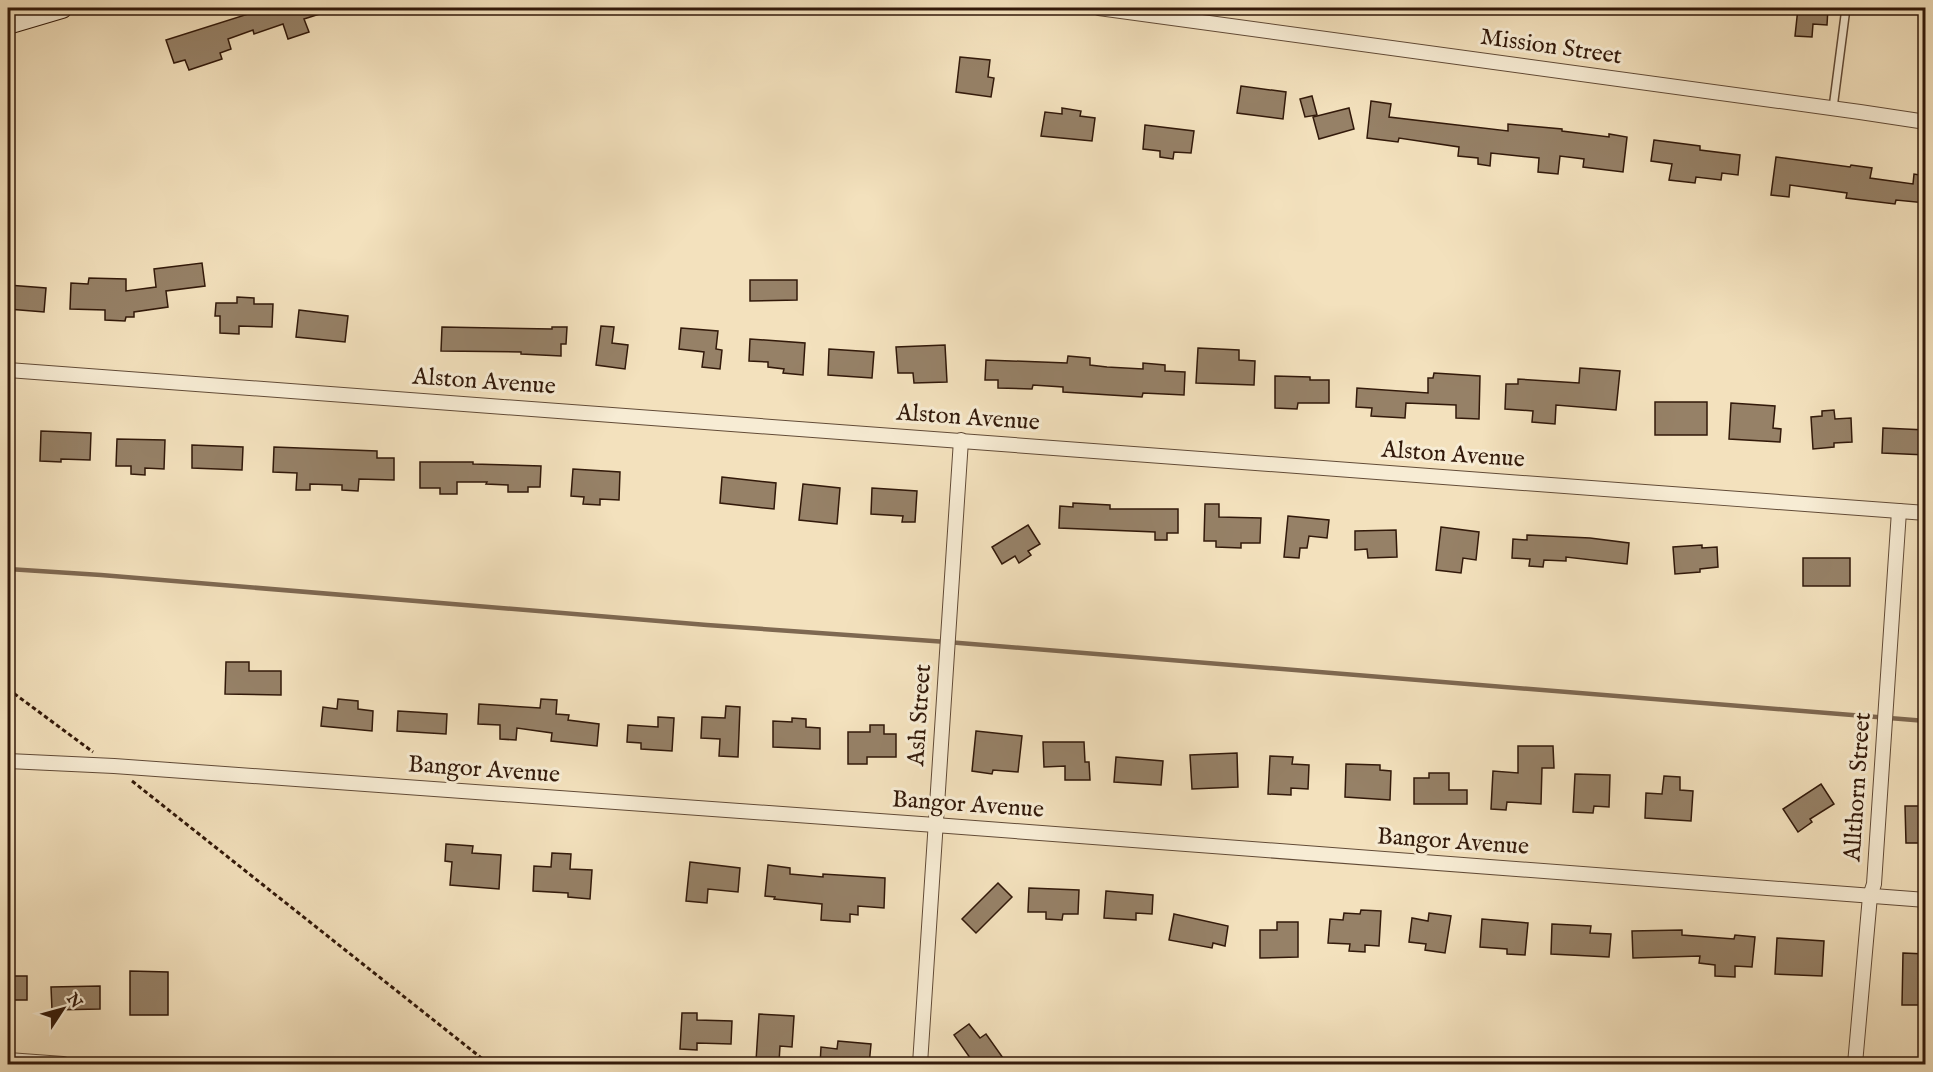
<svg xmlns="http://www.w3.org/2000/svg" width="1933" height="1072" font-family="'IM FELL English',serif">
  <rect width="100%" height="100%" fill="#f3e1bd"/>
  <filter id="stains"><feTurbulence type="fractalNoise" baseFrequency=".00333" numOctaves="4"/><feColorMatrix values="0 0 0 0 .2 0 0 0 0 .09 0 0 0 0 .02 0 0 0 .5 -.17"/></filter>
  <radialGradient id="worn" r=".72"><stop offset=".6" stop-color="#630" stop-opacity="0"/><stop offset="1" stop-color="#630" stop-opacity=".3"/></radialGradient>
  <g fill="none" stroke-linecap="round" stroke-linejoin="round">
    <path stroke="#7e6851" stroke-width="4.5" d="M8,569L101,575L707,625L947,642L1926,721"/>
  </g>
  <g fill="#968167" stroke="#32190a" stroke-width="1.5">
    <path d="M267,8H331L332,10L304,19L309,32L288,39L283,24L254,34L253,30L228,39L231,49L220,53L222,59L189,70L185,60L174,63L166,40Z"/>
    <path d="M1798,8H1828L1827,25L1813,24L1812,37L1795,36Z"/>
    <path d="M960,57L990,60L988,77L994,78L991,97L956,92Z"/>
    <path d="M1241,86L1286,92L1283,119L1237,113Z"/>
    <path d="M1312,96L1317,115L1305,117L1300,99Z"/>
    <path d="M1371,101L1391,104L1389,117L1508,131V124L1562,129V131L1609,137V134L1627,137L1623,172L1583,167L1584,159L1560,156L1558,174L1538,172L1539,158L1491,153L1490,166L1478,164V158L1458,156L1459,147L1399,138L1398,142L1367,138Z"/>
    <path d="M1062,108L1081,111L1080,116L1095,118L1092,141L1041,136L1045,112L1062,114Z"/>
    <path d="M1349,108L1354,129L1319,139L1313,117Z"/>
    <path d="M1145,125L1194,131L1191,153L1174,152L1173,159L1160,157V151L1143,149Z"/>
    <path d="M1654,140L1700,146V150L1740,155L1738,175L1722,173L1721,180L1696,177L1695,183L1669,180L1672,164L1651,161Z"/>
    <path d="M1776,157L1850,167L1851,165L1872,168L1870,178L1913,184L1914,174L1926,176V203L1896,200L1895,204L1846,198L1847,193L1790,185L1789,197L1771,195Z"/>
    <path d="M202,263L205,286L166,291L168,307L134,312V317H126L125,321L105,320V310L70,309L71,283L88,284L89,278L126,279V291L156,287L154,269Z"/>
    <path d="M750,280H797V300L750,301Z"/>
    <path d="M8,285L46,288L44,312L8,309Z"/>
    <path d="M237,297L254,298V304H273L272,327L239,326V334L220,333V316H215L216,303H237Z"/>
    <path d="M299,310L348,316L345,342L296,337Z"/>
    <path d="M601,326L614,327L612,343L628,345L625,369L596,365Z"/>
    <path d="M442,327L552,329V327H567L566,344H561V356L521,354V352L441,351Z"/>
    <path d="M681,328L718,331L716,349L722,350L720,369L702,367L704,352L679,349Z"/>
    <path d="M750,339L805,343L803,375L783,373L784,369L768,367V362L749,361Z"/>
    <path d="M945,345L947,382L914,383L913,373H898L896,347Z"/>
    <path d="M1198,348L1239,350V360L1255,361L1254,385L1196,383Z"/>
    <path d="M829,349L874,352L872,378L828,375Z"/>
    <path d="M1068,356L1090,358V365L1107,367L1143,369V363L1165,365V371L1185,372L1184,395L1143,393L1142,397L1063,392V387L1033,385L1032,389L998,388V380H985L986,360L1067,363Z"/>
    <path d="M1580,368L1620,371L1616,410L1556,405L1555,424L1532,422L1533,411L1505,409L1506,384H1518V379L1579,383Z"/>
    <path d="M1434,373L1480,376L1479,419L1456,418V405L1406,403L1405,418L1371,416L1372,408L1356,407L1357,388L1428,393V378H1433Z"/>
    <path d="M1275,376L1310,377V380H1329V403H1298L1297,409L1275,408Z"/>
    <rect x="1655" y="402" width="52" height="33"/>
    <path d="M1731,403L1775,406L1773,428L1781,429L1780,442L1729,439Z"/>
    <path d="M1834,410L1835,419L1851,418L1852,442L1834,443V447L1813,449L1811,417L1822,416V411Z"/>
    <path d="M1883,428L1926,430V455L1882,453Z"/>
    <path d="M41,431L91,433L90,460L61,459V462L40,461Z"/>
    <path d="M117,439L165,440L164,469L145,468V475L131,474V466H116Z"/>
    <path d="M192,445L243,447L242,470L192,468Z"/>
    <path d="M274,447L377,451V458H394V480L359,479L358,491L342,490V485L310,484V490H296L297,473L273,472Z"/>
    <path d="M420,462H473V464L541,466L540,487H528V492H508V485L486,484L487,482H457V494H440V488H420Z"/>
    <path d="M573,469L620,472L619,500L600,499V505L583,504L584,497L571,496Z"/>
    <path d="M722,477L776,483L774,509L720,503Z"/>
    <path d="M803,484L840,488L837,524L799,520Z"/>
    <path d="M872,488L917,491L915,522H902L903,516L871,514Z"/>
    <path d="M1073,503L1110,505V509H1178V533H1167V540H1155V532L1059,528L1060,506L1073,507Z"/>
    <path d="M1205,504H1219V517L1261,518L1260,543H1241V548L1216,547V541H1204Z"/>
    <path d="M1288,516L1329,520L1327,538L1309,536L1307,548H1300L1299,558L1284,557Z"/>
    <path d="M1028,525L1040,544L1028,551L1031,555L1019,563L1015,556L1002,564L992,547Z"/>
    <path d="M1441,527L1479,532L1476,560L1463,558L1461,573L1436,570Z"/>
    <path d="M1396,530L1397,557L1368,558L1367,549L1355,550V531Z"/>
    <path d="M1527,535L1590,538L1629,543L1627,564L1566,557V561L1544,560L1543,567L1529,566L1530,559L1512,558L1513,539L1527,540Z"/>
    <path d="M1702,545V548L1717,547L1718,567L1700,569V572L1675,574L1673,547Z"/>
    <rect x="1803" y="558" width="47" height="28"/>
    <path d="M226,662H249V671H281V695L225,694Z"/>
    <path d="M338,699L358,701V709L373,711L372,731L321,726L323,707L337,709Z"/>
    <path d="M541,699L557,700L556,714L569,715L568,720L599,724L597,746L551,741L552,733L517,728L516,740L500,739V725L478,724L479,704L540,708Z"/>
    <path d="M726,706L740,707L738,757L719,756L720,739L701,738L702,717L725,718Z"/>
    <path d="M398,711L447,714L446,734L397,731Z"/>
    <path d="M658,717L674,718L672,751L641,749V743L627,742L628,725L658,727Z"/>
    <path d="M792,718L806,719V727L820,728V749L773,747V721L792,722Z"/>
    <path d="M870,725H884V734H896V757H867V764H848V732H870Z"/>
    <path d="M976,731L1022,736L1018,772L993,770L992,774L972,771Z"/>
    <path d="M1043,742H1084L1085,762H1089L1090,780H1065V766L1044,767Z"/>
    <path d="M1518,746H1553L1554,768H1542L1541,804L1507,802L1506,810L1491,809L1493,771L1518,773Z"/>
    <path d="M1237,753L1238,787L1192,789L1190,755Z"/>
    <path d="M1270,756L1293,757L1292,764L1309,765L1308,789L1291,788V795L1268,794Z"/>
    <path d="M1116,757L1163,761L1161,785L1114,782Z"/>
    <path d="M1346,764L1380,765V770L1391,771L1390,800L1345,797Z"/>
    <path d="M1429,773H1449V790H1467V804H1414V778H1429Z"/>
    <path d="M1575,774L1610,775L1609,807L1594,806L1593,813L1573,812Z"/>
    <path d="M1664,776L1680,777V790L1693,791L1691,821L1645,818L1646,793L1662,794Z"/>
    <path d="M1821,784L1834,804L1810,819L1812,822L1798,832L1783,809Z"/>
    <path d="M1905,806H1926V843H1906Z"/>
    <path d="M446,844L473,846L472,853L501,855L499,889L450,885L452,862L445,861Z"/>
    <path d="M552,853L571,854L570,869L592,870L590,899L568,897V893L533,891L534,866L551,867Z"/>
    <path d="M690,862L740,868L738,892L708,889L707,903L686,901Z"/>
    <path d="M768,865L790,868V874L823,877V874L885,878L884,908L858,906V915L850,914V922L821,920L822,904L774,899L775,897L765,896Z"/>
    <path d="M998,883L1012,897L976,933L962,919Z"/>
    <path d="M1029,888L1079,890L1078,914H1063L1062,920L1046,919V912H1028Z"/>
    <path d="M1106,891L1153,895L1152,914L1136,913V920L1104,918Z"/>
    <path d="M1361,910L1381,911L1379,946L1365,945V952L1349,951L1350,944L1328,943L1330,919L1343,920L1344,913L1360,914Z"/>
    <path d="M1429,913L1451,916L1445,953L1425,950L1426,944L1409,942L1412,918L1428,921Z"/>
    <path d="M1174,914L1228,926L1225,946L1213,943L1212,948L1169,940Z"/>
    <path d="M1482,919L1528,923L1525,955L1507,954V949L1480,947Z"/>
    <path d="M1277,922H1298V957L1260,958V930H1277Z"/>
    <path d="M1552,924L1591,926L1590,933L1611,934L1609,957L1551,954Z"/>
    <path d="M1682,930V935L1734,939L1735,935L1755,937L1752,967L1735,966V977L1715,976V965L1699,963L1700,956L1633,958L1632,931Z"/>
    <path d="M1777,938L1824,941L1822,976L1775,974Z"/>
    <path d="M1903,953L1926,954V1005H1902Z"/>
    <path d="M130,971L168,972V1015H130Z"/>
    <rect x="8" y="976" width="19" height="24"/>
    <path d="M100,986V1009L52,1010L51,987Z"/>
    <path d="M682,1013H697V1020L732,1021L731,1044L697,1043V1050L680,1049Z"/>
    <path d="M759,1014L794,1016L792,1047L780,1046L779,1062L756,1061Z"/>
    <path d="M969,1024L980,1038L986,1034L1008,1065H975L954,1035Z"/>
    <path d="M838,1041L871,1044L869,1065H820L821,1047L837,1049Z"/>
  </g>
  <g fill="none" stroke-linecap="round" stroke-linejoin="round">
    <defs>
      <path id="lane" d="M1833,108L1846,8"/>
      <g id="street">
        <path d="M1099,8L1860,112L1926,122"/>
        <path d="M8,370L1926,513"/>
        <path d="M8,761L114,766L935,825L1926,900"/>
        <path d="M8,1060L63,1064"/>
        <path d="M920,1064L961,440"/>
        <path d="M1855,1064L1870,896L1874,884L1899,511"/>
      </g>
      <path id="secondary" d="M8,24L62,8"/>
    </defs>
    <use href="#lane" stroke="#624b37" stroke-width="10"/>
    <use href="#street" stroke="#624b37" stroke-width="16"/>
    <use href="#secondary" stroke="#32190a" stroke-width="22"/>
    <g stroke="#32190a" stroke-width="3" stroke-dasharray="4.5 3" stroke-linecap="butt">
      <path d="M8,689L93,752"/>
      <path d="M132,781L489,1064"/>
    </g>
    <use href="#lane" stroke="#f7ecd4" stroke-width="7"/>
    <use href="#street" stroke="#f7ecd4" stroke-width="14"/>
    <use href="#secondary" stroke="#f7ecd4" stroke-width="20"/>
  </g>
  <g text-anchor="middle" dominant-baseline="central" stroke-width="6" stroke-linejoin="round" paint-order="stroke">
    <g font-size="24" fill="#32190a" stroke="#f7ecd4">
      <text transform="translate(1551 47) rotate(8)">Mission Street</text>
      <text transform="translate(484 382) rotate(4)">Alston Avenue</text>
      <text transform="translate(968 418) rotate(4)">Alston Avenue</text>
      <text transform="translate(1453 455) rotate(4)">Alston Avenue</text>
      <text transform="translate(920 715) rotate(-86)">Ash Street</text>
      <text transform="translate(484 770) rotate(4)">Bangor Avenue</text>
      <text transform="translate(1858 787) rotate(-86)">Allthorn Street</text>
      <text transform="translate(968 805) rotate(4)">Bangor Avenue</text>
      <text transform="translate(1453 842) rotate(4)">Bangor Avenue</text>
    </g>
  </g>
  <rect width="1933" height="1072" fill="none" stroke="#f3e1bd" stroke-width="30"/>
  <rect x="9" y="9" width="1915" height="1054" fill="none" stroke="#32190a" stroke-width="3"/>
  <rect x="15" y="15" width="1903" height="1042" fill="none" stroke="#32190a" stroke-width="1.5"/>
  <g transform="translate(63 1009) rotate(54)" stroke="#f7ecd4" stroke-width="4.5" paint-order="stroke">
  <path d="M0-4.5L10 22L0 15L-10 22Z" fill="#32190a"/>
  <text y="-9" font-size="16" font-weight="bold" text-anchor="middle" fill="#32190a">N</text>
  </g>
  <rect width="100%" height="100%" filter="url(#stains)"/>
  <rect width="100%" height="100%" fill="url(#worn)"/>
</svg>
